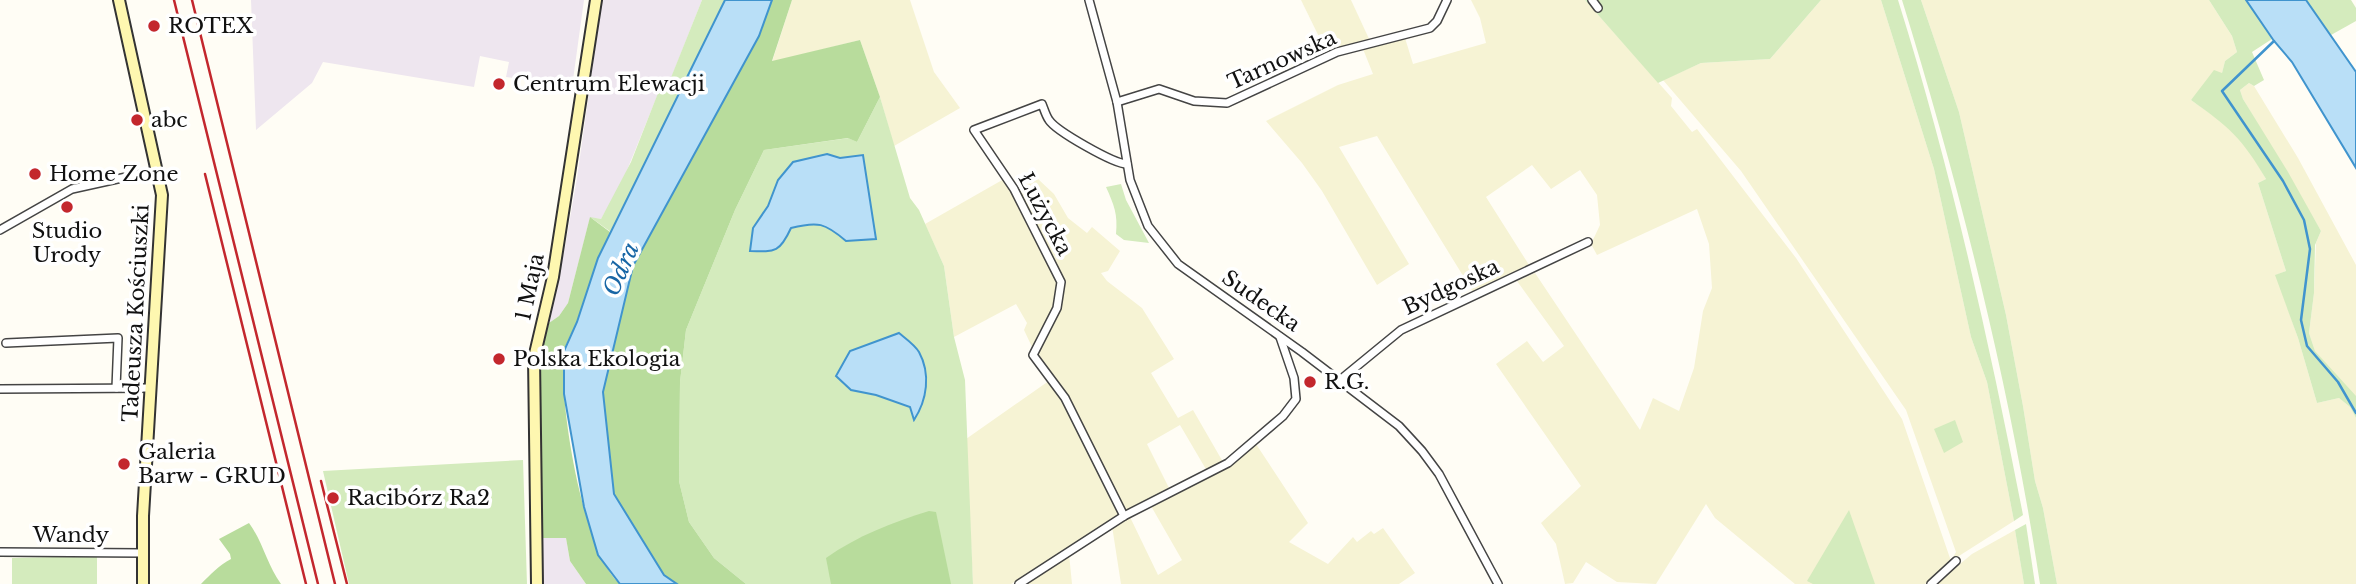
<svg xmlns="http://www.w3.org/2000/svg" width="2356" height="584" font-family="'Libre Baskerville',serif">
  <rect width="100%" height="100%" fill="#fffdf5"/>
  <g fill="#eee6ef">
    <path d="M251,0H584L572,87L506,77L509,62L480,56L474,87L323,62L312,83L256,130Z"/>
    <path d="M602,0H702L666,91L660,89L621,185L601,219L590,218L568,303L559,316L549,323L565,247L577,178Z"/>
    <path d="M543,538H566L570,561L586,584H543Z"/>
  </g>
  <g fill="#f6f3d4">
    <path d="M792,0H910L934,72L960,108L894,146L880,97L860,40L772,62Z"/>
    <path d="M1301,0H1351L1370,41L1327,53Z"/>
    <path d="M1471,0H1585L1672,98L1671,106L1692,132L1697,129L1796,258L1902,419L1951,561L1956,552L1906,410L1741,171L1663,80L1701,63L1770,59L1821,0H1881L1934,169L1971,337L1987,382L2014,521L1951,561L1925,584H1795L1715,518L1706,504L1656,584L1617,582L1586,562L1573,583L1565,584L1556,544L1541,523L1581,486L1496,364L1527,341L1543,362L1564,346L1517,281L1535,273L1640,430L1653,398L1679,411L1694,368L1703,311L1712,288L1709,244L1697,209L1597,255L1591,244L1600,225L1597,195L1582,173L1580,170L1551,189L1532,165L1486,197L1529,265L1473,292L1377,136L1339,147L1409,264L1377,285L1322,191L1302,163L1266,121L1338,85L1373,74L1363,49L1405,38L1413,64L1486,43L1480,18Z"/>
    <path d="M1921,0H2209L2232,36L2237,52L2225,61L2222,73L2191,100L2228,126L2248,148L2266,179L2258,183L2286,271L2276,275L2298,338L2317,403L2339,398L2350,407L2356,418V584H2057L2043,508L2035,481L2023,406L2006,315L1959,112Z"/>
    <path d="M2249,83L2254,86L2298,158L2356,265V396H2354L2315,351L2309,333L2314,293L2316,243L2321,231L2243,99L2240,90Z"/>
    <path d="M1004,179L1012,193L1038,179L1054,194L1068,218L1087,233L1092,227L1120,251L1108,271L1101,273L1107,281L1142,308L1174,359L1151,373L1178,418L1193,410L1223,462L1207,471L1180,425L1147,444L1170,490L1110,522L1011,584H973L966,439L1053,378L1042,363L1038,352L1032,347L1024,330L1027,323L1016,304L954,337L944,266L925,224Z"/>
    <path d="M1256,444L1308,523L1289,542L1328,564L1353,537L1357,542L1371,531L1374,534L1383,528L1415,573L1399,584H1121L1112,526L1130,517L1158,575L1182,560L1151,506L1231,465Z"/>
    <path d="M2015,530L2024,584H1936L1972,554Z"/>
    <path d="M1069,554L1072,584H1022Z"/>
  </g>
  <g fill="#d4ebbd">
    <path d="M702,0H725L611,232L590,217L601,219L631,162L660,88L666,90Z"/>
    <path d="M1585,0H1821L1770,59L1701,63L1658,83Z"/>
    <path d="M1881,0H1898C1951,169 1989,341 2023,515L2014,521L1987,382L1971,337L1934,169Z"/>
    <path d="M1902,0H1921L1959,112L2006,315L2023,406L2035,481L2043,508L2057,584H2040C2010,386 1961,191 1902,0Z"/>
    <path d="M2209,0H2246L2272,39L2252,52L2264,80L2254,86L2249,83L2240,90L2243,99L2288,172L2321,231L2315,245L2314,293L2309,333L2315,351L2356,396V418L2350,407L2339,398L2317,403L2298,338L2275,275L2286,271L2258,183L2266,179C2242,138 2229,127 2191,100L2214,70L2222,73L2225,61L2237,52L2232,36Z"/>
    <path d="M2306,0H2351L2356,8V21L2331,35Z"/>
    <path d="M880,97L910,198L919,210L944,266L954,337L965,380L973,584H746L714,558L689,522L679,481L680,382L686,330L735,210L764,150L849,138L857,142Z"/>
    <path d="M1121,184L1126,200L1149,243L1124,240L1116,234C1118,214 1114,205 1106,187Z"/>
    <path d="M1955,420L1963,442L1944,453L1934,429Z"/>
    <path d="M523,460L527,584H349L323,471Z"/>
    <path d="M1849,510L1875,584H1813L1807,581Z"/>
    <path d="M2026,524L2035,584H2024L2015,530Z"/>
    <path d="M97,556V584H12V558Z"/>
  </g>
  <g fill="#b8dc9c">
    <path d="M772,0H792L772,61L860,40L880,97L857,142L848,138L764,150L735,210L686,330L680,382L679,481L689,522L714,558L746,584H677L664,575L614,494L603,392L633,266L759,36Z"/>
    <path d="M590,217L610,232C596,262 588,293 576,323C573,332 565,343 564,353C558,400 583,553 620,584H586L570,561L566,538H543L538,367L549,323L559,316L568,303Z"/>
    <path d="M929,511L936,512L951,584H831L826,558C857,536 893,522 929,511Z"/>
    <path d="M249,523C263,542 267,565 281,584H201C210,575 219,565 231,559L230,554L219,539Z"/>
  </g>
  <g fill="#b9dff7" stroke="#4094ce" stroke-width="2">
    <path d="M725,0H772L759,36L633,266L603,392L614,494L664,575L677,584H620L598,555L584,507L564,394V351L577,322L598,258Z"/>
    <path d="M2246,0H2306L2356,72V168L2292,62L2274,41Z"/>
    <path d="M827,154L840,158L863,155L876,239L846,241C825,223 818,221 791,228C780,252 776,252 750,251L753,228L768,206L778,180L793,162Z"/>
    <path d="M899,333C905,338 915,345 919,352C931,374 927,400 914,420L910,407L876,395L851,390L836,376L850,351Z"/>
  </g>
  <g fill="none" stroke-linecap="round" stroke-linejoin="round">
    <path stroke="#4094ce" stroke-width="2.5" d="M2274,41L2222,91L2283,181L2304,220L2310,249L2301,320L2307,346L2338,382L2356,413"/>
    <defs>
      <g id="street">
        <path d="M1089,0L1117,102L1130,180L1148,226L1178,264L1302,352L1399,426L1422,451L1439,474L1498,584"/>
        <path d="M1592,0L1598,8"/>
        <path d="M1117,102L1159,89L1194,101L1227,103L1337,52L1430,28L1437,21L1447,0"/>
        <path d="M0,230L72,189L158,170"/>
        <path d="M6,343L118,338L116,388"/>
        <path d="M1340,380L1401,330L1588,242"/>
        <path d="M0,389L151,388"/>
        <path d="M1124,516L1065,398L1033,355L1057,308L1061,282L1014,189L974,130L1042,104C1044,109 1046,116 1049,120C1056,131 1114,164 1127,164"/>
        <path d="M0,552L143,553"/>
        <path d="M1019,584L1124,516L1228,463L1283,416L1296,399L1294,378L1280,337"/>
        <path d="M1931,584L1956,561"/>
      </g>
      <g id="secondary">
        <path d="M119,0L162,195L143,516V584"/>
        <path d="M537,584L534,358L553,277L596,0"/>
      </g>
    </defs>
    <use href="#street" stroke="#444" stroke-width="10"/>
    <use href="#secondary" stroke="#333" stroke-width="14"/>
    <use href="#street" stroke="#fff" stroke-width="7"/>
    <use href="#secondary" stroke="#fef7b0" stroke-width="10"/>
    <g stroke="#c3272d" stroke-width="2.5">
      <path d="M174,0L318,584"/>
      <path d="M192,0L335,584"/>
      <path d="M205,174L306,584"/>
      <path d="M321,481L347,584"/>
    </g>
  </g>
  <g fill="#c3272d" stroke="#fff" stroke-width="2.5">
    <circle cx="154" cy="26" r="7"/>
    <circle cx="499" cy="84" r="7"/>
    <circle cx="137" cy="120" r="7"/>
    <circle cx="35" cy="174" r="7"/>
    <circle cx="67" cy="207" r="7"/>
    <circle cx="499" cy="359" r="7"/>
    <circle cx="1310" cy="382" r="7"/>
    <circle cx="124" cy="464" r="7"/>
    <circle cx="333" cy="498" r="7"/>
  </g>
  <g text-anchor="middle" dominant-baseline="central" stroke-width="7" stroke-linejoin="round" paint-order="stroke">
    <g font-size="21" fill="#111" stroke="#fff" text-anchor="start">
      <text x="168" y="26">ROTEX</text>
      <text x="513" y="84">Centrum Elewacji</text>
      <text x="151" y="120">abc</text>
      <text x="49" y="174">Home Zone</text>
      <text x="67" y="231" text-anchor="middle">Studio<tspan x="67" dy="24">Urody</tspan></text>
      <text x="513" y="359">Polska Ekologia</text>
      <text x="1324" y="382">R.G.</text>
      <text x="138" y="452">Galeria<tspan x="138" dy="24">Barw - GRUD</tspan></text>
      <text x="347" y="498">Racibórz Ra2</text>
    </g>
    <g font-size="21" fill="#111" stroke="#fff">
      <text transform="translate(1282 60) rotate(-24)">Tarnowska</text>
      <text transform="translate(1045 214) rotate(62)">Łużycka</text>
      <text transform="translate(530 287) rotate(-78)">1 Maja</text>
      <text transform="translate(1451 287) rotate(-25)">Bydgoska</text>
      <text transform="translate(1261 301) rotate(35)">Sudecka</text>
      <text transform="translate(136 313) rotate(-87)">Tadeusza Kościuszki</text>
      <text x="71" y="535">Wandy</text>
    </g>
    <g font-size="23" font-style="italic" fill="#1866a5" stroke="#fff">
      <text transform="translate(621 269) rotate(-66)">Odra</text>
    </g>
  </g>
</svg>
